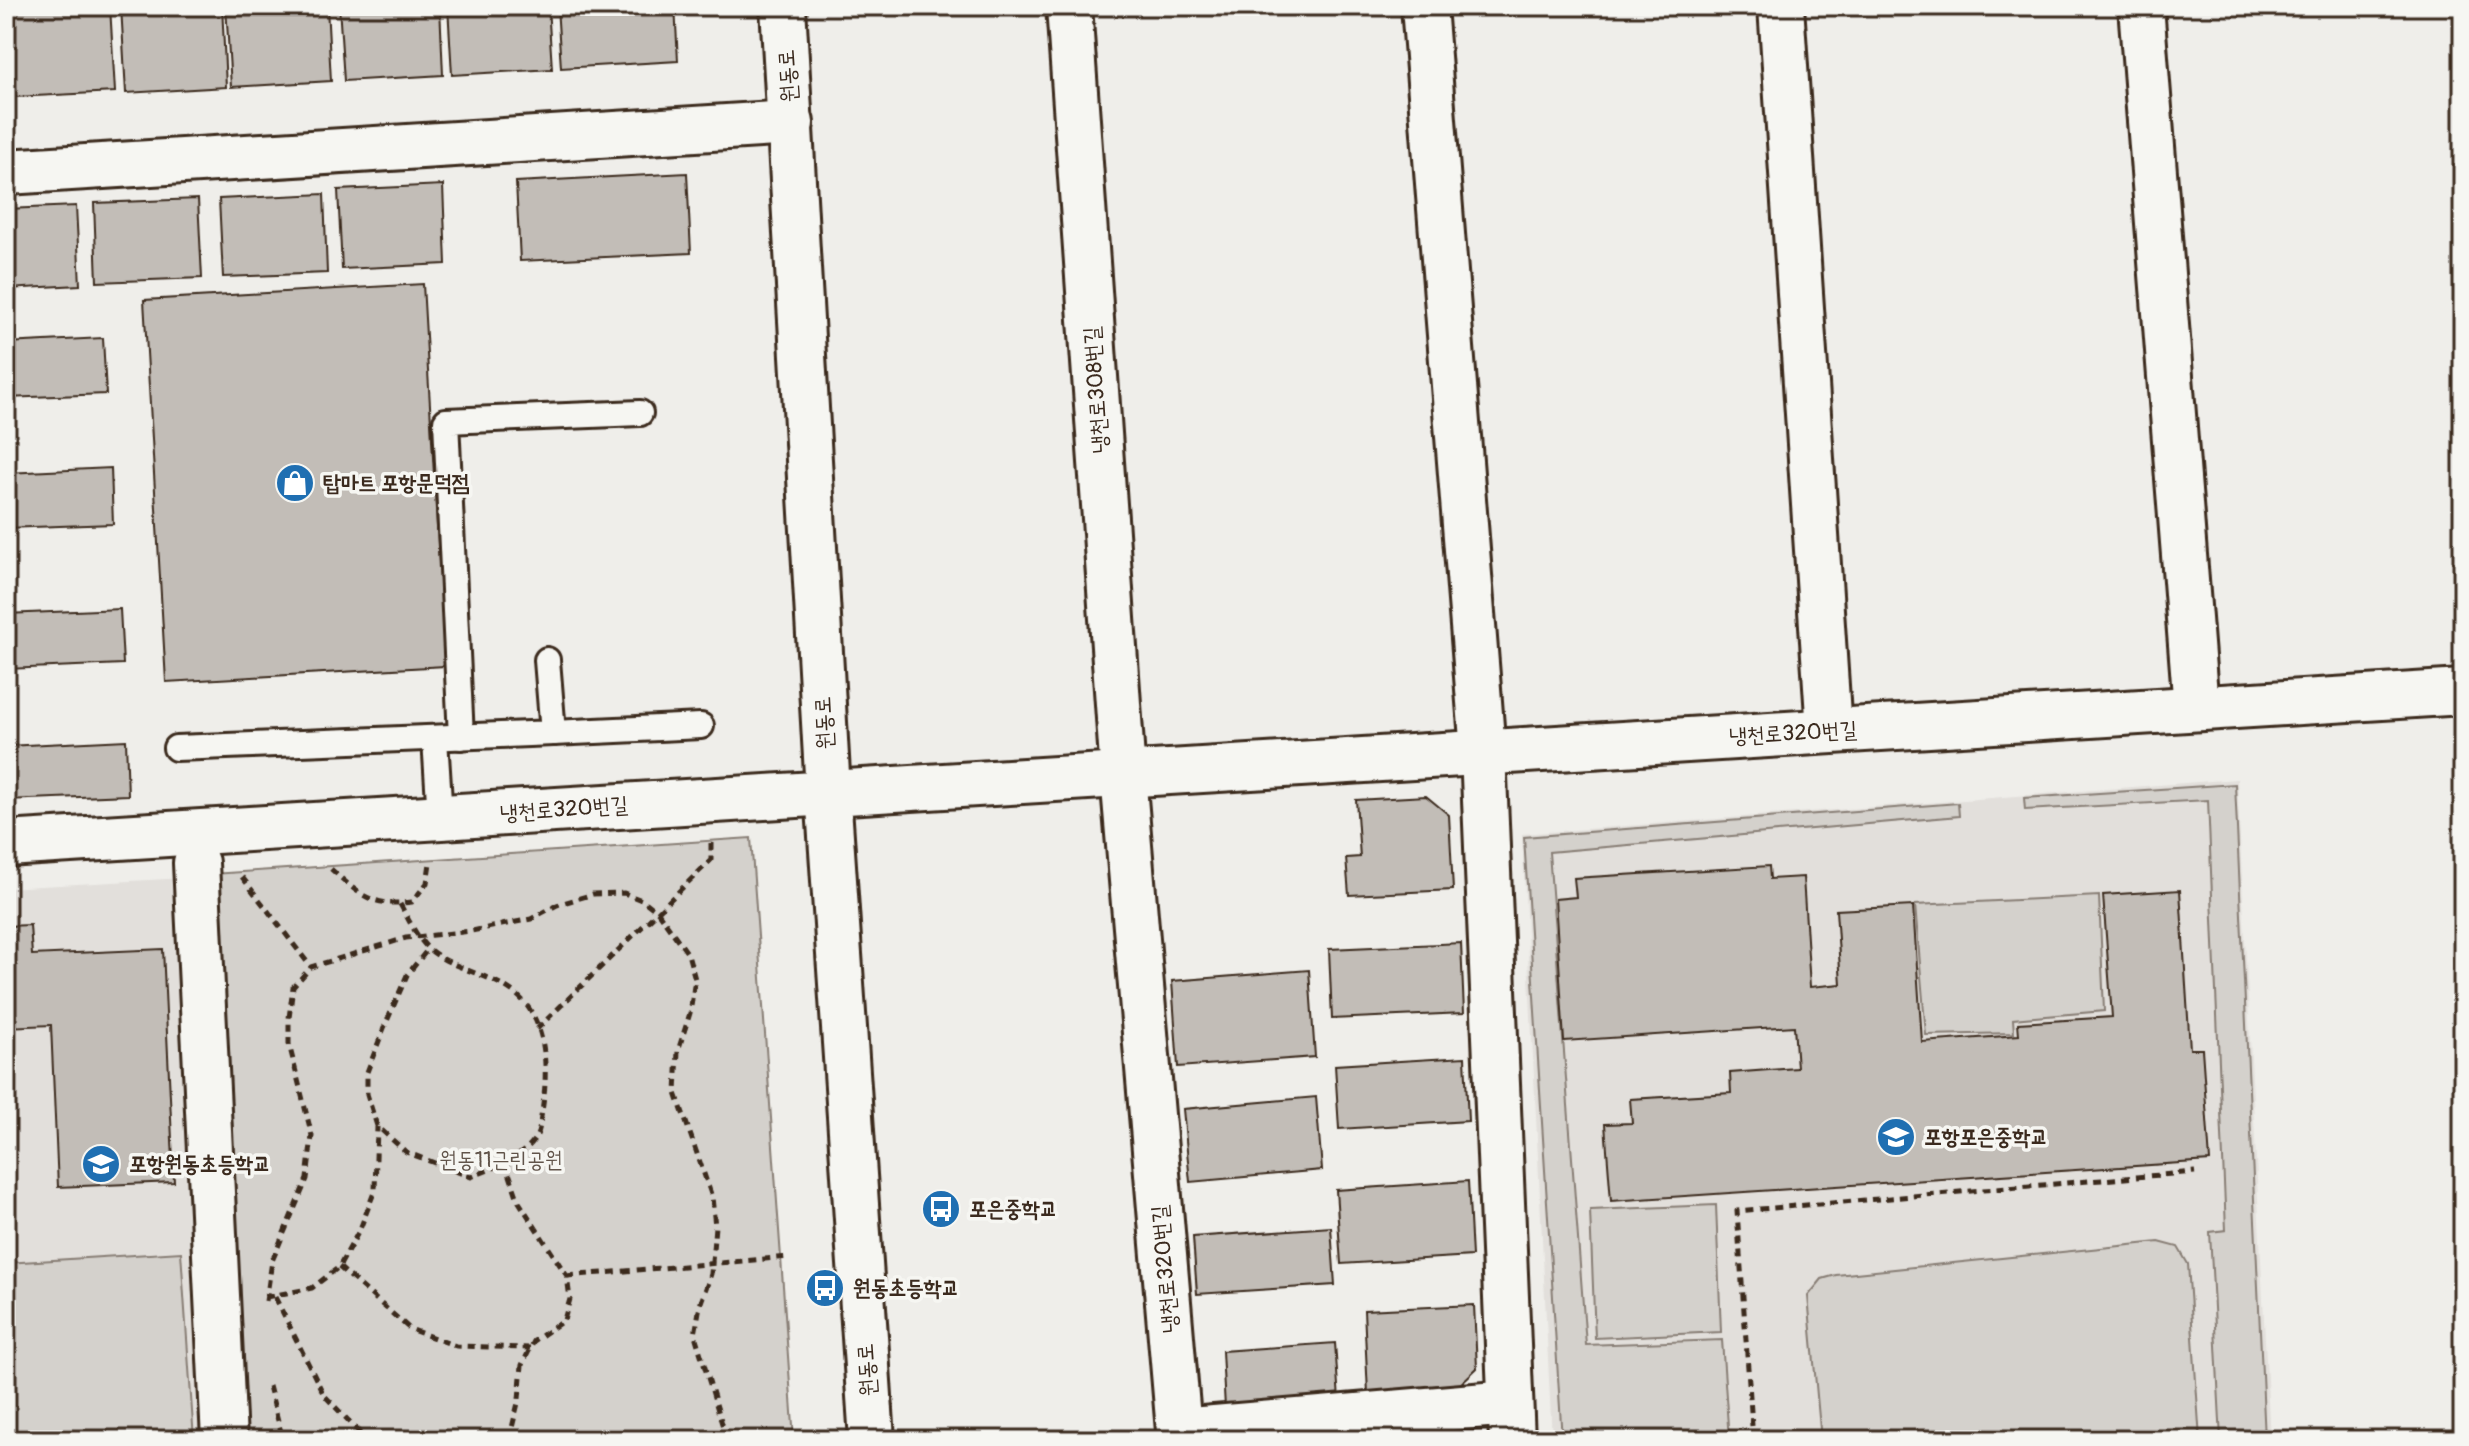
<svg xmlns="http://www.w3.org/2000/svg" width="2469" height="1446" font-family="Pangolin,'Poor Story',sans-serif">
  <rect width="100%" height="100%" fill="#efeeea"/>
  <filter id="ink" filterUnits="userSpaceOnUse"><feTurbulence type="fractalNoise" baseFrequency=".0125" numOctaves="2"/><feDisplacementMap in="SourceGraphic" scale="16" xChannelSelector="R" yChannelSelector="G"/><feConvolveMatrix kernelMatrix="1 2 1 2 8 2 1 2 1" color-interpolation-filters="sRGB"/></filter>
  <g filter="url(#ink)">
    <g fill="#e2dfdb">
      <path d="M2237,779L2270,1440H1552L1522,834Z"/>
      <path d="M184,878L209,1440H6V888Z"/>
    </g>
    <g fill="#d4d1cc" stroke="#887e75" stroke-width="2">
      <path d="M2235,784L2265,1440H2221L2210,1232L2226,1230L2208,800L2025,810L2024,798Z"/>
      <path d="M1958,803L1959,816L1549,852L1586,1345L1722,1340L1729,1440H1562L1524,837Z"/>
      <path d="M751,838L794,1440H243L212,874Z"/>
      <path d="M2099,896L2104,1011L2013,1019L2014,1033L1926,1035L1915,905Z"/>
      <path d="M1716,1205L1721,1332L1595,1338L1590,1210Z"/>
      <path d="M2159,1242L2178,1247L2188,1264L2200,1440H1821L1808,1296L1822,1279L1836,1275Z"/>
      <path d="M181,1252L194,1440H6V1263Z"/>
    </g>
    <g fill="#c2bdb7" stroke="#3b2a1e" stroke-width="2">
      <path d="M74,6H110L115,92L15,97L10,10Z"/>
      <path d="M121,6H222L226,87L126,93Z"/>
      <path d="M226,6H327L331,81L231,87Z"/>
      <path d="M339,6H440L443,75L344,81Z"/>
      <path d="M448,6H548L552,69L452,75Z"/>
      <path d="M557,6H675L678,61L561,68Z"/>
      <path d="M687,173L691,253L520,261L516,182Z"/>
      <path d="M443,185L446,264L342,269L338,190Z"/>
      <path d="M324,194L327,273L223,277L219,199Z"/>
      <path d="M198,199L202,278L97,282L94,203Z"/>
      <path d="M76,206L80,285L6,289V209Z"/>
      <path d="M423,284L445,666L166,682L144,300Z"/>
      <path d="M103,338L106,394L6,398V343Z"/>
      <path d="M111,468L113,524L6,528V473Z"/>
      <path d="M120,609L123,664L6,669V614Z"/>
      <path d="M126,740L128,795L6,800V746Z"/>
      <path d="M1426,796L1449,815L1453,890L1349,895L1346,858L1360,857L1356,800Z"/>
      <path d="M1769,866L1770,879L1803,877L1810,987L1841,984L1836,910L1913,906L1922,1042L2019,1035L2018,1023L2112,1017L2103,895L2180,890L2190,1049H2202L2210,1161L1611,1201L1605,1124L1632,1123L1630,1099L1731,1093L1730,1073L1797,1068L1794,1026L1564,1041L1555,899L1576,897L1574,878Z"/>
      <path d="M30,925L32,955L163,949L174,1182L58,1187L51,1025L6,1027V926Z"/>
      <path d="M1461,943L1464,1013L1332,1019L1329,949Z"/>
      <path d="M1309,970L1315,1057L1178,1067L1172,981Z"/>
      <path d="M1465,1057L1468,1121L1339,1129L1335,1065Z"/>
      <path d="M1316,1097L1322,1170L1190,1182L1183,1109Z"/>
      <path d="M1468,1181L1472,1256L1341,1264L1336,1190Z"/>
      <path d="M1331,1227L1335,1285L1197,1294L1193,1237Z"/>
      <path d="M1474,1305L1477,1368L1455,1389L1368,1394L1364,1310Z"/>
      <path d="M1335,1343L1339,1400L1225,1408L1222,1351Z"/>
    </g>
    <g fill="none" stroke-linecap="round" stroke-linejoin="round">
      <defs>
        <g id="lane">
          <path d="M553,733L701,726"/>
          <path d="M461,737L446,421L640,413"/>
          <path d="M435,739L440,817"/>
          <path d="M176,748L553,733L547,660"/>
        </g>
        <g id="street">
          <path d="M1069,6L1123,775L1179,1431L1510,1403"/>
          <path d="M1424,6L1483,752L1512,1440"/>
          <path d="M1781,6L1829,731"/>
          <path d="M2141,6L2196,708"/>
          <path d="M6,172L791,123"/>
          <path d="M6,844L2463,692"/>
          <path d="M196,863L224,1440"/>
        </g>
        <path id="secondary" d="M783,6L828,792L872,1440"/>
      </defs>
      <use href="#lane" stroke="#3b2a1e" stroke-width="30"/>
      <use href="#street" stroke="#3b2a1e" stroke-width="50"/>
      <use href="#secondary" stroke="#3b2a1e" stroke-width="50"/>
      <g stroke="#3b2a1e" stroke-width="5" stroke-dasharray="8 6" stroke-linecap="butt">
        <path d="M331,869C360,895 371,907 412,902L427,883L430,863"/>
        <path d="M242,877L311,967"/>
        <path d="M400,904C408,918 417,939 430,950C456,971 492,974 517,995C550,1023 548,1079 541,1117C540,1122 540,1130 537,1135C525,1158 493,1168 471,1177L406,1152L377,1126L367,1094V1072L384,1028L407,975L428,949"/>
        <path d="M537,1029L711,860V843"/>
        <path d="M505,1161L519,1202L567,1276L570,1299L564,1320L534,1341L522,1365L519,1399L510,1436L505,1440"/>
        <path d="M339,1267L410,1329L456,1346L530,1348"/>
        <path d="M567,1276L789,1257"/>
        <path d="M266,1297L312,1288L339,1267L360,1229L375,1190L377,1127"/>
        <path d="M275,1297L324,1395L363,1436L371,1440"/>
        <path d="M266,1301L272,1261L307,1179L312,1136L289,1044V1018L293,987L311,967L406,938L472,931L531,919L557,905L593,894L624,893L644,901L658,912L688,954L695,979L690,1013L678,1051L676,1093L712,1197L715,1226L711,1274L700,1305L695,1335L727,1440"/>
        <path d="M269,1386L283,1440"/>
        <path d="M1753,1440L1737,1211L2195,1172"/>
      </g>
      <use href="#lane" stroke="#f6f6f2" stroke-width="24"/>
      <use href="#street" stroke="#f6f6f2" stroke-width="44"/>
      <use href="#secondary" stroke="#f6f6f2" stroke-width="44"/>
    </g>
  </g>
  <defs>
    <symbol id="shop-disc" viewBox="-11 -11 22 22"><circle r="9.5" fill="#1f6fb2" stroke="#f6f6f2"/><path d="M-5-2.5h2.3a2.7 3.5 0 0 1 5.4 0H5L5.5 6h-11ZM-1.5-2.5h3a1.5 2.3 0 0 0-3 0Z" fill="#fff"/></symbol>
    <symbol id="school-disc" viewBox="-11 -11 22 22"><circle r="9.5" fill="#1f6fb2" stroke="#f6f6f2"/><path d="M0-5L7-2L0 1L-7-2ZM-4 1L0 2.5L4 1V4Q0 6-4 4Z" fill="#fff"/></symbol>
    <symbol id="bus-disc" viewBox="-11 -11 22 22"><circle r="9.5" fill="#1f6fb2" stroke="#f6f6f2"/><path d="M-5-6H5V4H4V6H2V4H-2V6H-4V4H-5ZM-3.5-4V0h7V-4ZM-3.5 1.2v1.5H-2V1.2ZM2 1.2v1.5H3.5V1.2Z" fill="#fff"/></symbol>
  </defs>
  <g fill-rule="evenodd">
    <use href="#shop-disc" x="273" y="461" width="44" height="44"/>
    <use href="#school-disc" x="1874" y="1115" width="44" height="44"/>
    <use href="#school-disc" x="79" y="1142" width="44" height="44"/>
    <use href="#bus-disc" x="919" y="1187" width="44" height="44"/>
    <use href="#bus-disc" x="803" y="1266" width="44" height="44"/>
  </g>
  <g text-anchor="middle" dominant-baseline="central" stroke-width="7" stroke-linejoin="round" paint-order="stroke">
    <g font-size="22" fill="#3b2a1e" stroke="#f6f6f2">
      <text transform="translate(788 76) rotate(-94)">원동로</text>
      <text transform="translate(1096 390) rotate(-94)">냉천로308번길</text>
      <text transform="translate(824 723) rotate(-93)">원동로</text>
      <text transform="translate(1793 733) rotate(-3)">냉천로320번길</text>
      <text transform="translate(564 809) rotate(-4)">냉천로320번길</text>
      <text transform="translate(1165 1269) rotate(-95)">냉천로320번길</text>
      <text transform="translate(867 1370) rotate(-94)">원동로</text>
    </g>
    <g font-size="22" font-weight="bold" fill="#3b2a1e" stroke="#f6f6f2" text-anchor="start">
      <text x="323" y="483">탑마트 포항문덕점</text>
      <text x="1924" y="1137">포항포은중학교</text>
      <text x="129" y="1164">포항원동초등학교</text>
      <text x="969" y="1209">포은중학교</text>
      <text x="853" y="1288">원동초등학교</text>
    </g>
    <g font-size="22" fill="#61544a" stroke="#f6f6f2">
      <text x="501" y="1160">원동11근린공원</text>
    </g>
  </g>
  <rect width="2469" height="1446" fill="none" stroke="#f6f6f2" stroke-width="32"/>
  <rect x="16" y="16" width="2437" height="1414" fill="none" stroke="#3b2a1e" stroke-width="3" filter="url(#ink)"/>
</svg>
